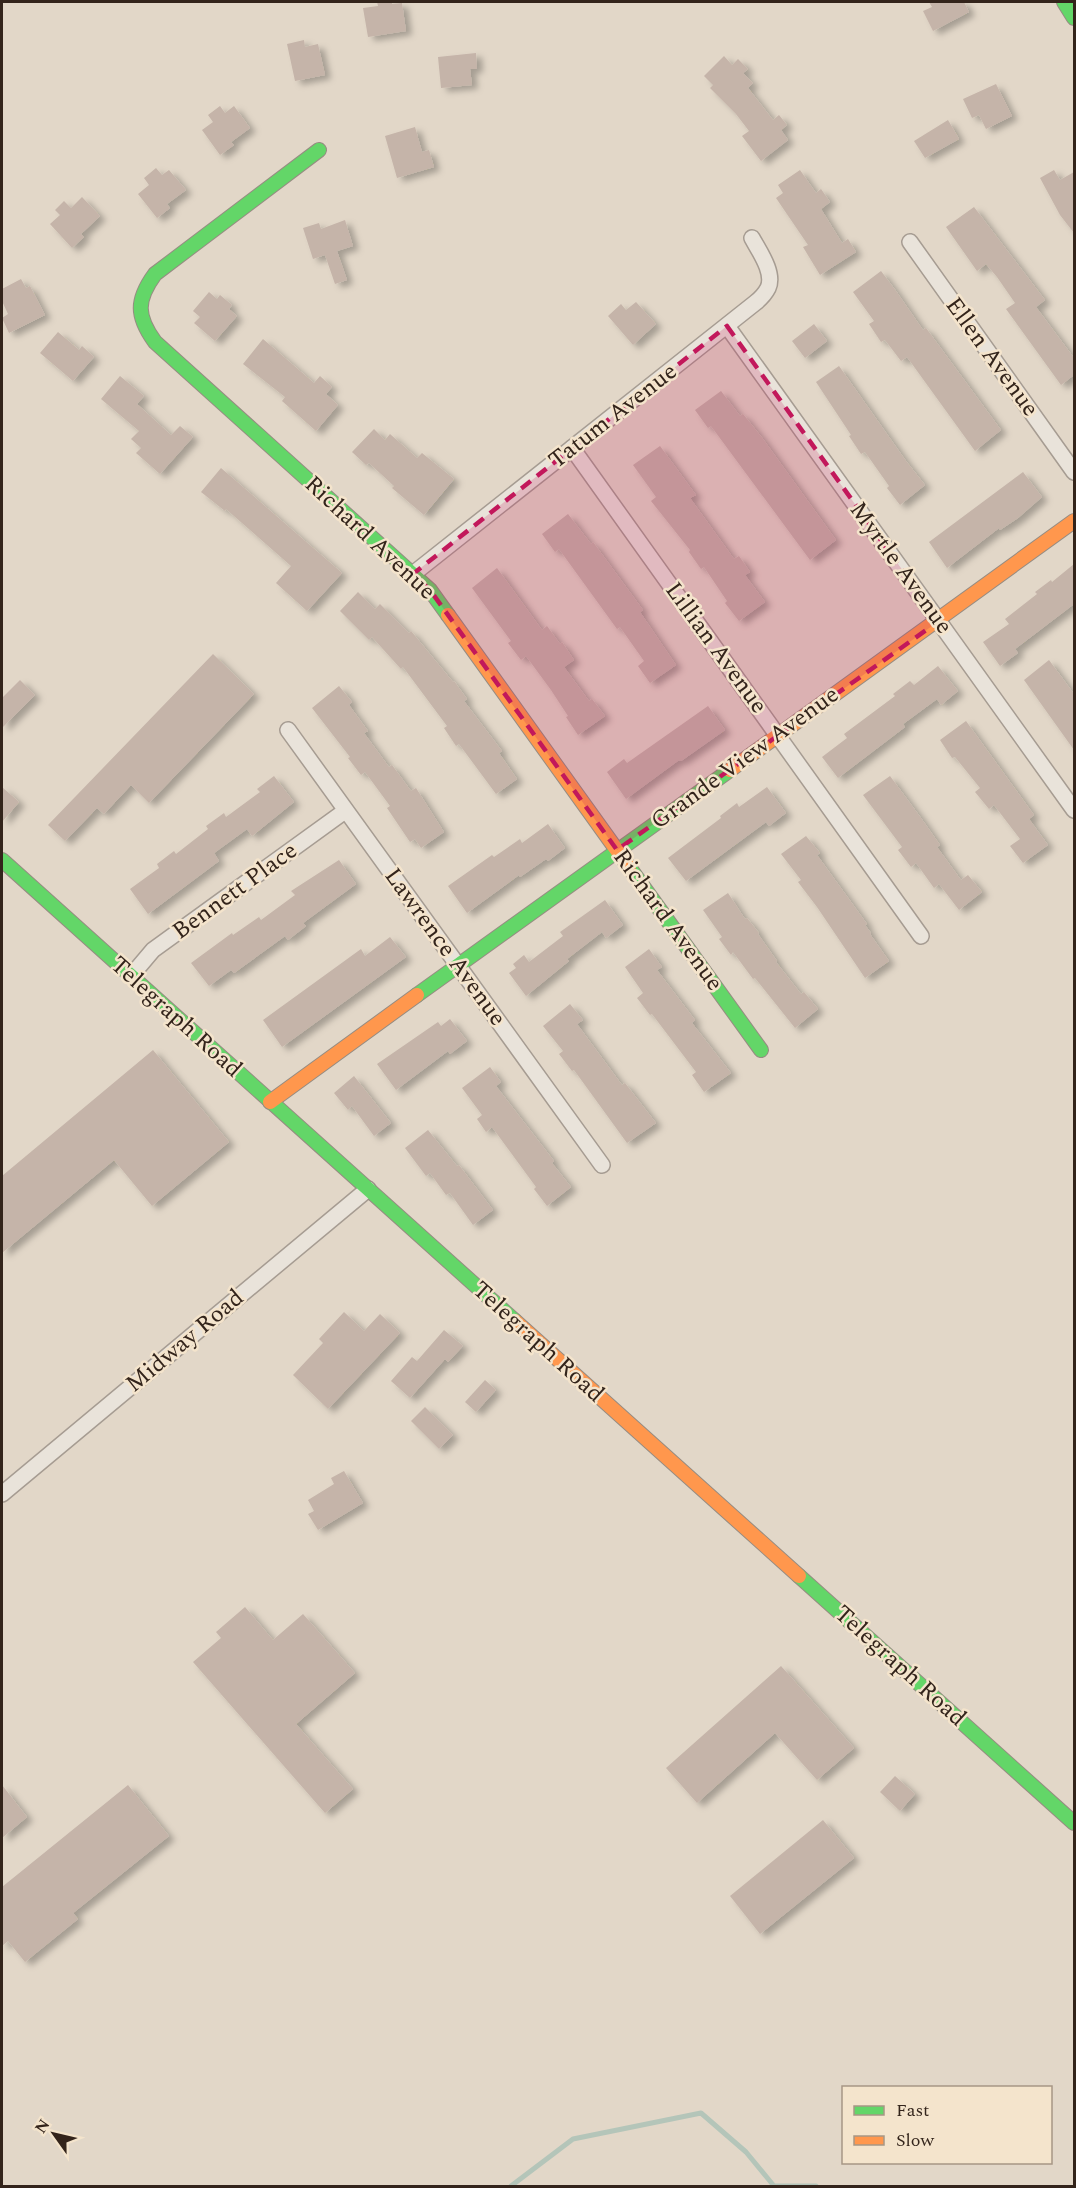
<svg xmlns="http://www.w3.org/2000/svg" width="1076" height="2188" font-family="Spectral,serif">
  <defs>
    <filter id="shadow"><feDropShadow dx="6" dy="4" stdDeviation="3" flood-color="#0004"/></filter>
  </defs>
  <rect width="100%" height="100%" fill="#e2d7c8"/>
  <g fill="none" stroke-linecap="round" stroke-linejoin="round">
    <path stroke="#b4c5b9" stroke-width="5" d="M511,2186L573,2139L701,2113L746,2152L774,2186H816"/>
  </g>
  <g fill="#c5b4a9" filter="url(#shadow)">
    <path d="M377,2H392V4L402,3L406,31L368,37L363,8L378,6Z"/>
    <path d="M929,2H964L969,12L933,31L923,11L932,7Z"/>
    <path d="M304,40L305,47L318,44L325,75L295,81L287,44Z"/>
    <path d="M476,53L477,69H470L472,85L441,88L438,57Z"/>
    <path d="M724,56L732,65L738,59L748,69L743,73L753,83L748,88L773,120L779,115L787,125L781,130L788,140L761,161L742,136L749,131L736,114L710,88L713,85L704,76Z"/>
    <path d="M996,84L1012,116L986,129L979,115L972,118L963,99Z"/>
    <path d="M220,106L225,113L234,106L250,128L231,142L234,145L220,155L202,130L213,122L208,115Z"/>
    <path d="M948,120L959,139L925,158L914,141Z"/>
    <path d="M415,127L422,152L429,150L434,167L397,178L385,136Z"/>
    <path d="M156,168L162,175L169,170L186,190L167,204L170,208L157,218L138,194L149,185L144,178Z"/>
    <path d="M800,170L816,193L821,189L830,202L821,209L842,243L848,239L856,252L820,275L803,247L808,245L776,198L783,193L778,185Z"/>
    <path d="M1054,170L1060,180L1074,172V233L1060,215L1040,178Z"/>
    <path d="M82,197L100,216L81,234L84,237L72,248L50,224L60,215L55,210L64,201L71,208Z"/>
    <path d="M974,207L1045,300L1036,307L1074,358V375L1061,385L1006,309L1015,303L997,277L986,264L977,271L946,227Z"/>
    <path d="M345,220L353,246L337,251L347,280L335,284L325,255L313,259L303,228L319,223L321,229Z"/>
    <path d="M881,271L896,291L923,330L926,328L1001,430L975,451L907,357L901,361L885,340L881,342L869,324L874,321L853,292Z"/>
    <path d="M21,279L26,288L30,286L45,315L9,333L2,318L8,314L2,301V289Z"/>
    <path d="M209,292L217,299L220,295L232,305L229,309L237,316L215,341L194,323L200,317L193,311Z"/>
    <path d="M636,302L656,324L633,345L608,316L621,304L626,310Z"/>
    <path d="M814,324L827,341L805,358L792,341Z"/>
    <path d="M58,332L79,350L82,346L94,357L73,381L40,353Z"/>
    <path d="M263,339L314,383L320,376L332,387L326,394L338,405L316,431L282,401L285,397L243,364Z"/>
    <path d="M839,366L906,461L925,485L900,505L887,488L889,486L865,452L861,454L849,436L851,435L816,382Z"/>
    <path d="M120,376L144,396L137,404L171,435L180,426L193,437L160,474L136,453L141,448L131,439L139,431L101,399Z"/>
    <path d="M721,391L740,416L743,414L763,439L836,540L810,560L711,426L708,428L695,410Z"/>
    <path d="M374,429L385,440L390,434L417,458L422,453L454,479L424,515L392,488L394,486L369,463L366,465L352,452Z"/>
    <path d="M660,446L696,495L690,498L734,559L739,556L750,572L745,575L765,602L739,621L725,603L727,601L704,567L701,569L689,552L690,550L651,501L656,497L633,465Z"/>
    <path d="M221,468L342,573L307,611L276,583L291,566L226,509L225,511L201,492Z"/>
    <path d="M1023,472L1042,497L1018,518L1000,530L999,528L947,568L929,542Z"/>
    <path d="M568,514L591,544L593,542L643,610L640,612L676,665L650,683L638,666L644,661L620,627L617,629L559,549L555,552L542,534Z"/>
    <path d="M1074,564V604L1015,649L1018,653L1000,666L983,642L1009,624L1005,619L1037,594L1035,592L1051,580L1052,582Z"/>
    <path d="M497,568L542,630L547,626L560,644L562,642L574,660L564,667L589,701L592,699L605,716L578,735L566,717L568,716L551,690L526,656L521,660L508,643L511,641L472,588Z"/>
    <path d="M358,592L375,609L380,604L409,633L411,631L453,682L454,681L467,699L464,701L502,751L499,753L517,779L496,794L459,744L456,746L444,728L447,726L403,667L401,669L372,637L369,640L340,611Z"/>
    <path d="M213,654L254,694L149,803L131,785L104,814L97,808L65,841L48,825Z"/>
    <path d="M1049,660L1074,694V750L1024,680Z"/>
    <path d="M938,666L958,691L941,705L937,699L903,724L905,727L838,778L822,757L847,738L844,734L895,696L893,694L910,681L914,685Z"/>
    <path d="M20,680L35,695L2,728V698Z"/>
    <path d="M339,686L352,702L349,705L368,731L364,733L389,767L392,765L411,791L416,788L444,832L421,848L415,839L410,842L387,808L390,806L365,772L361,775L348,758L350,757L312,708Z"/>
    <path d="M708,706L725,730L681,761L679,760L626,799L607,772L624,759L627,763Z"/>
    <path d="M966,721L1034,815L1029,819L1048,845L1023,863L1010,846L1020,839L994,805L989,809L975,792L980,788L955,757L952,758L940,740Z"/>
    <path d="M274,776L294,802L252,836L247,829L214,853L219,861L148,914L130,889L159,868L157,864L174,851L176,854L208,829L206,826L224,813L226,817L260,792L257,789Z"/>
    <path d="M890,776L921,818L940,845L937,847L961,880L968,875L982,892L959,910L939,884L934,888L916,863L911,867L898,850L902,847L863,795Z"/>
    <path d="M2,787L19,802L2,822Z"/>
    <path d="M767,787L786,813L769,826L766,822L686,881L668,858L721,818L720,816L737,803L739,807Z"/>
    <path d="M548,824L565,848L548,861L546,859L520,877L519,875L467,913L448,886L492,855L494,857L520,839L522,843Z"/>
    <path d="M806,836L820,853L817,855L867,924L865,925L871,933L870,934L889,961L865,978L817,907L798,882L801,880L781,854Z"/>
    <path d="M339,860L356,884L303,923L306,926L288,940L285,936L234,973L231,970L209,986L191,963L232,933L233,935L259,917L261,920L295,895L291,891Z"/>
    <path d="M728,893L745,919L747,918L759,933L758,934L777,961L776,962L801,994L804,992L818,1009L795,1028L755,978L753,979L733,952L731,955L719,939L722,937L703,910Z"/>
    <path d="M605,900L623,925L606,938L602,932L567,959L569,961L526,996L509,973L516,968L513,964L524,955L529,962L563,936L560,932Z"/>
    <path d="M390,937L406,957L282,1047L263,1020L361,949L365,956Z"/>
    <path d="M649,949L662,967L657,970L695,1020L692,1023L731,1073L704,1092L692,1075L696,1072L652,1014L650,1015L637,998L643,993L625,967Z"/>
    <path d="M570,1004L583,1020L577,1024L622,1085L625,1083L656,1123L627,1143L574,1070L572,1071L559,1054L563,1051L543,1026Z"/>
    <path d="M450,1019L467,1041L450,1054L448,1051L396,1090L377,1064L438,1022L441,1026Z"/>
    <path d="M153,1050L229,1142L152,1206L114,1160L2,1253V1176Z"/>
    <path d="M490,1067L501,1082L496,1086L554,1161L552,1163L571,1187L547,1206L534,1189L536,1187L492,1127L486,1132L477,1119L482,1115L462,1088Z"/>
    <path d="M354,1076L391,1123L374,1136L352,1106L348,1110L334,1093Z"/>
    <path d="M428,1130L457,1166L459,1165L493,1210L473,1225L450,1193L446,1195L430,1173L426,1176L405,1148Z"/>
    <path d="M344,1312L364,1331L380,1314L400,1333L328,1409L293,1375L323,1343L319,1339Z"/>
    <path d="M444,1330L463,1346L448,1362L445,1359L410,1398L391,1381L412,1357L417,1361Z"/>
    <path d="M485,1380L496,1390L476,1412L465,1402Z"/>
    <path d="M425,1407L453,1435L439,1449L411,1421Z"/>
    <path d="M344,1471L363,1503L318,1530L308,1514L314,1511L308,1500L334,1484L331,1478Z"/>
    <path d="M245,1607L273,1640L303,1614L355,1673L296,1724L353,1789L325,1813L193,1662L221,1638L216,1632Z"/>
    <path d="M781,1666L854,1748L817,1780L775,1733L697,1803L666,1768Z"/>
    <path d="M895,1776L915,1794L900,1811L880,1792Z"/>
    <path d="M2,1785L27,1817L2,1838Z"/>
    <path d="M128,1785L169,1836L73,1913L78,1919L25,1962L8,1941L2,1946V1887Z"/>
    <path d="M823,1820L854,1858L760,1934L730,1896Z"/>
  </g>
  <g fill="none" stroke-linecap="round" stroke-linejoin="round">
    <defs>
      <g id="street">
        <path d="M910,242L1074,472"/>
        <path d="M727,326L1074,810"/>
        <path d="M572,448L921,936"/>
        <path d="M413,574L755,303C760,299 765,294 768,288C775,273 759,251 752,238"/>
        <path d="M288,730L602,1165"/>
        <path d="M131,976L153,950L345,811"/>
        <path d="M2,1494L368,1189"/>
      </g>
      <g id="fast">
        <path d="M1064,2L1074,18"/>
        <path d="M319,150L155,274C136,300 136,316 155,342L430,590L448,615"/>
        <path d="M2,860L515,1321"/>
        <path d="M629,867L761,1050"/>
        <path d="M417,995L730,770"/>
        <path d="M799,1576L1074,1823"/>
      </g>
      <g id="slow">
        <path d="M448,615L629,867"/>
        <path d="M730,770L1074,521"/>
        <path d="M270,1102L417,995"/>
        <path d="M515,1321L799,1576"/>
      </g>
    </defs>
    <use href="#street" stroke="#a69c92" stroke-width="18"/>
    <use href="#fast" stroke="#968c82" stroke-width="16"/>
    <use href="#slow" stroke="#968c82" stroke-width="16"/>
    <use href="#street" stroke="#e9e3da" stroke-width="15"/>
    <use href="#fast" stroke="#63d668" stroke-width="14"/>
    <use href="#slow" stroke="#ff974d" stroke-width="14"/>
  </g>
  <path fill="#c2185b" fill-opacity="0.2" stroke="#c2185b" stroke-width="4.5" stroke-dasharray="12 8" stroke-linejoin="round" d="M727,326L939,621L617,850L430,590L413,574Z"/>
  <g text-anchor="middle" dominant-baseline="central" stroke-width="5" stroke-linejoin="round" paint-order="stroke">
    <g font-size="24" fill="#33241b" stroke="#f4e4cc">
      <text transform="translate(992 357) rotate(54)">Ellen Avenue</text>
      <text transform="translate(613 416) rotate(-38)">Tatum Avenue</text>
      <text transform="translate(370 538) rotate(43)">Richard Avenue</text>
      <text transform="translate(901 568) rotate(54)">Myrtle Avenue</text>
      <text transform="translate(716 648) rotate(54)">Lillian Avenue</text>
      <text transform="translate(745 758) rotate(-36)">Grande View Avenue</text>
      <text transform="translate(235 891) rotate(-36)">Bennett Place</text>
      <text transform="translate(668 920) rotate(54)">Richard Avenue</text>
      <text transform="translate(445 947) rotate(54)">Lawrence Avenue</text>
      <text transform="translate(176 1017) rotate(42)">Telegraph Road</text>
      <text transform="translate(185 1341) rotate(-40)">Midway Road</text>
      <text transform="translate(538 1342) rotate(42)">Telegraph Road</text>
      <text transform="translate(900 1666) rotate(42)">Telegraph Road</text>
    </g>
  </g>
  <rect width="1076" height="2188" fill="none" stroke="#33241b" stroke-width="6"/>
  <rect x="842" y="2086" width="210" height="78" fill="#f4e4cc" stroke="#a79785" stroke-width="1.5"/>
  <rect x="854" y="2106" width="30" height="9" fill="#63d668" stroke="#a79785" stroke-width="1.5"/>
  <text x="896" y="2116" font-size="18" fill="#33241b">Fast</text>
  <rect x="854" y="2136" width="30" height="9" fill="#ff974d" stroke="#a79785" stroke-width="1.5"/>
  <text x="896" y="2146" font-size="18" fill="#33241b">Slow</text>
  <g transform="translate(54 2134) rotate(304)" stroke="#f4e4cc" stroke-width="4.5" paint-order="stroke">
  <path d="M0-4.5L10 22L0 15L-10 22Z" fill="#33241b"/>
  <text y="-9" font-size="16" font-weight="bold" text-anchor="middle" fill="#33241b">N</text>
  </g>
</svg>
